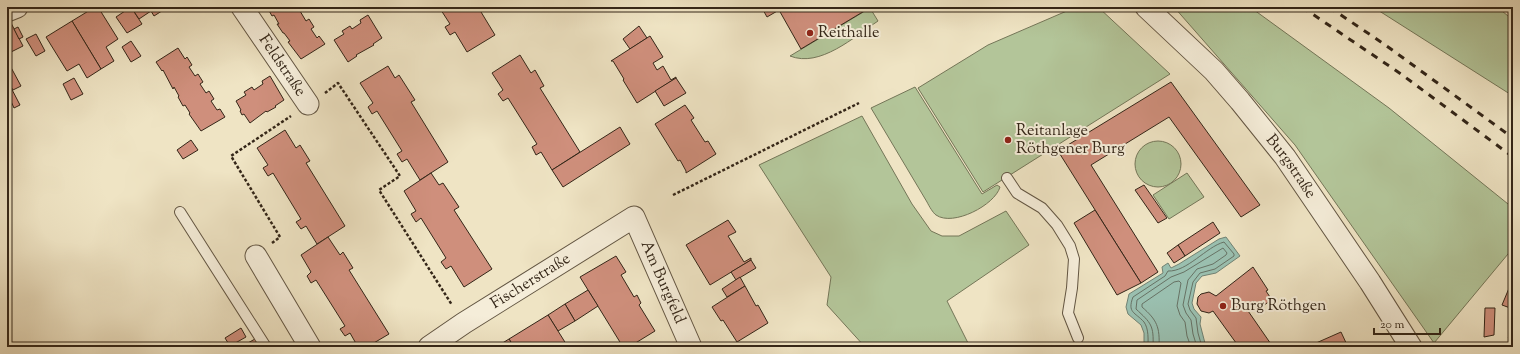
<svg xmlns="http://www.w3.org/2000/svg" width="1520" height="354" font-family="'Sorts Mill Goudy',serif">
  <rect width="100%" height="100%" fill="#efe4c4"/>
  <filter id="stains"><feTurbulence type="fractalNoise" baseFrequency=".005" numOctaves="4"/><feColorMatrix values="0 0 0 0 .2 0 0 0 0 .09 0 0 0 0 .02 0 0 0 .5 -.17"/></filter>
  <radialGradient id="worn" r=".72"><stop offset=".6" stop-color="#630" stop-opacity="0"/><stop offset="1" stop-color="#630" stop-opacity=".3"/></radialGradient>
  <g fill="#b3c599" stroke="#747658">
    <path d="M1076,7H1098L1170,74L983,192L918,88L988,45Z"/>
    <path d="M1174,7H1250L1389,108L1513,208V248L1434,343L1295,145Z"/>
    <path d="M1373,7H1497L1513,20V96Z"/>
    <path d="M870,8L878,21C854,37 820,68 790,56Z"/>
    <path d="M915,87L982,194L997,185L1000,187C995,205 953,227 936,215C933,213 929,206 927,202L871,108Z"/>
    <path d="M862,116L912,204L931,231L942,236H959L1006,211L1029,245L947,301L970,347H865L827,305L831,277L759,165Z"/>
    <circle cx="1158" cy="164" r="23"/>
    <path d="M1187,173L1204,197L1169,219L1153,195Z"/>
  </g>
  <path fill="#9abfaf" stroke="#718273" d="M1226,237L1240,256L1216,273L1202,276L1196,283L1192,303L1194,309L1201,317L1200,324L1206,347H1144V333L1141,325L1128,314L1126,307L1129,294L1163,273L1162,267L1168,263L1171,268L1179,264L1219,239Z"/>
  <g fill="none" stroke-linecap="round" stroke-linejoin="round">
    <g stroke="#677264" stroke-width="1">
      <path d="M1148,347C1148,340 1149,329 1144,322C1135,312 1127,313 1133,297L1165,276L1168,271C1187,272 1206,247 1224,242L1234,254V256L1215,269L1200,273L1193,282L1188,304L1190,310L1196,318L1198,333L1202,347"/>
      <path d="M1153,347C1154,325 1151,323 1136,309L1137,300L1171,277L1184,272L1223,248L1227,253L1226,255L1213,264L1197,269L1188,280L1183,305L1186,313L1191,320L1193,334L1197,347"/>
      <path d="M1159,347C1160,327 1157,320 1142,307V304L1174,282L1179,281L1181,283L1177,306L1180,315L1185,322L1187,336L1191,347"/>
    </g>
  </g>
  <g fill="#cf8f7c" stroke="#342618">
    <path d="M95,7H98L118,39L106,47L114,61L101,69L72,21Z"/>
    <path d="M131,7L142,24L127,33L116,17Z"/>
    <path d="M131,7H168L154,16L151,11L139,19Z"/>
    <path d="M267,7H301L303,9L300,11L306,21L309,19L314,27L311,29L317,38L319,36L325,44L301,59L288,42L290,41L284,33H283L277,24H279L274,15L272,16Z"/>
    <path d="M439,7H478L495,35L467,52L455,32L450,35L445,27L450,24Z"/>
    <path d="M764,7H871L801,49L779,10L767,17L762,8Z"/>
    <path d="M368,15L382,38L373,44L374,45L356,55L357,56L348,62L334,40L344,34L342,31L350,26L352,29L361,23L360,20Z"/>
    <path d="M72,21L101,69L87,78L79,64L67,71L46,37Z"/>
    <path d="M11,23L23,46L7,54V25Z"/>
    <path d="M639,26L647,38L630,49L623,39Z"/>
    <path d="M18,27L23,37L19,39L14,29Z"/>
    <path d="M36,34L45,51L36,56L26,39Z"/>
    <path d="M650,36L663,57L653,63L657,70L663,66L671,80L676,77V78L637,103L623,80L624,79L613,61H611Z"/>
    <path d="M131,41L141,56L131,62L122,47Z"/>
    <path d="M178,48L185,59L187,57L192,65L189,67L195,76L198,74L203,82L200,84L206,93L209,91L214,99L211,101L217,110L220,109L225,117L201,131L189,114L190,113L185,105L183,106L178,97L179,96L174,87L173,89L163,70L162,71L156,62Z"/>
    <path d="M520,55L531,73L535,70L544,86L540,88L580,152L552,170L541,152L536,155L532,147L537,144L508,98L503,101L498,94L503,90L492,73Z"/>
    <path d="M7,60L21,86L13,90L7,80Z"/>
    <path d="M388,66L395,78L399,75L415,100L411,102L448,162L420,180L407,159L402,162L397,154L402,151L377,111L372,114L368,107L373,103L360,83Z"/>
    <path d="M270,76L284,100L275,106L276,107L267,112L266,111L250,123L244,114L242,115L240,111L241,110L236,101L246,95L244,92L252,87L254,90L263,84L262,81Z"/>
    <path d="M74,78L83,94L71,100L63,84Z"/>
    <path d="M676,78L686,93L664,106L655,91Z"/>
    <path d="M7,80L20,105L14,108L10,99L7,101Z"/>
    <path d="M1171,82L1260,205L1241,217L1169,117L1091,165L1158,272L1141,283L1058,151Z"/>
    <path d="M685,105L694,118L691,120L705,142L708,141L716,154L686,173V171L680,160L678,161L655,124Z"/>
    <path d="M620,127L630,144L563,187L552,170Z"/>
    <path d="M285,130L296,148L300,145L310,161L306,163L345,226L317,244L306,226L301,229L296,222L301,219L273,173L268,176L263,168L268,165L257,148Z"/>
    <path d="M191,140L198,150L183,159L177,150Z"/>
    <path d="M431,173L439,185L443,183L459,207L454,210L492,269L464,287L451,266L446,269L441,262L446,258L421,218L416,222L411,214L416,211L404,191Z"/>
    <path d="M1144,185L1167,218L1158,223L1135,190Z"/>
    <path d="M1095,210L1141,283L1117,295L1074,223Z"/>
    <path d="M728,220L736,232L728,236L744,262L751,258V260L710,285L686,245Z"/>
    <path d="M1213,222L1220,233L1185,256L1178,245Z"/>
    <path d="M328,237L340,255L343,252L353,268L349,270L389,334L367,347H358L350,333L345,336L340,329L345,326L316,280L311,283L307,276L311,272L301,255Z"/>
    <path d="M1178,245L1185,256L1174,263L1167,253Z"/>
    <path d="M616,256L626,272L621,275L634,297L637,295L641,303L639,305L655,331L629,347H623L580,277Z"/>
    <path d="M751,260L756,268L736,280L731,272Z"/>
    <path d="M1253,267L1268,290L1266,291L1272,300L1259,308L1254,301L1246,308L1273,347H1239L1213,311L1209,313L1201,311L1197,304L1198,297L1201,294L1209,292L1216,296Z"/>
    <path d="M740,277L745,286L727,297L722,289Z"/>
    <path d="M1512,281L1513,282V309L1502,305Z"/>
    <path d="M745,286L756,306L758,305L768,323L737,342L723,320L721,321L712,307Z"/>
    <path d="M588,290L598,306L575,321L565,304Z"/>
    <path d="M565,304L575,321L558,331L548,315Z"/>
    <path d="M1485,308H1495L1494,335L1484,337Z"/>
    <path d="M548,315L568,347H514L509,339Z"/>
    <path d="M241,328L246,337L230,346L225,338Z"/>
    <path d="M1341,332L1348,347H1307Z"/>
    <path d="M1513,332V343L1508,338Z"/>
    <path d="M255,339L259,347H248L246,344Z"/>
    <path d="M509,339L514,347H496Z"/>
  </g>
  <g fill="none" stroke-linecap="round" stroke-linejoin="round">
    <defs>
      <g id="lane">
        <path d="M1007,178L1017,193L1042,208L1057,225L1070,246L1074,259L1072,288L1068,313L1078,338"/>
        <path d="M180,212L266,347"/>
      </g>
      <g id="street">
        <path id="s1" d="M242,7L308,104"/>
        <path id="s2" d="M1146,7L1214,71L1240,101L1285,157L1370,282L1411,347"/>
        <path d="M7,11L17,7"/>
        <path d="M256,256L310,347"/>
        <path id="s3" d="M429,347L464,323L634,217L691,347"/>
      </g>
    </defs>
    <use href="#lane" stroke="#635643" stroke-width="12"/>
    <use href="#street" stroke="#635643" stroke-width="23"/>
    <g stroke="#342618" stroke-width="2.5" stroke-dasharray="3 2" stroke-linecap="butt">
      <path d="M325,93L338,83L400,176L379,190L452,305"/>
      <path d="M673,195L859,103"/>
      <path d="M272,243L280,237L231,156L291,116"/>
    </g>
    <use href="#lane" stroke="#f5edd9" stroke-width="10"/>
    <use href="#street" stroke="#f5edd9" stroke-width="21"/>
    <g stroke="#342618" stroke-width="3" stroke-dasharray="7 7" stroke-linecap="butt">
      <path d="M1302,7L1401,74L1513,157"/>
      <path d="M1329,7L1384,44L1513,138"/>
    </g>
  </g>
  <g fill="#8f2418" stroke="#f5edd9" stroke-width="1.5">
    <circle cx="810" cy="33" r="4"/>
    <circle cx="1008" cy="140" r="4"/>
    <circle cx="1223" cy="306" r="4"/>
  </g>
  <g text-anchor="middle" dominant-baseline="central" stroke-width="4" stroke-linejoin="round" paint-order="stroke">
    <g font-size="16" fill="#342618" stroke="#f5edd9" text-anchor="start">
      <text x="818" y="33">Reithalle</text>
      <text x="1016" y="131">Reitanlage<tspan x="1016" dy="18">Röthgener Burg</tspan></text>
      <text x="1231" y="306">Burg Röthgen</text>
    </g>
    <g font-size="16" fill="#342618" stroke="#f5edd9">
      <text stroke="none"><textPath href="#s1" startOffset="71">Feldstraße</textPath></text>
      <text stroke="none"><textPath href="#s2" startOffset="216">Burgstraße</textPath></text>
      <text stroke="none"><textPath href="#s3" startOffset="121">Fischerstraße</textPath></text>
      <text stroke="none"><textPath href="#s3" startOffset="314">Am Burgfeld</textPath></text>
    </g>
  </g>
  <rect width="1520" height="354" fill="none" stroke="#efe4c4" stroke-width="24"/>
  <rect x="8" y="8" width="1504" height="338" fill="none" stroke="#342618" stroke-width="2"/>
  <rect x="12" y="12" width="1496" height="330" fill="none" stroke="#342618"/>
  <path d="M1374 328v6h66v-6" fill="none" stroke="#342618" stroke-width="2"/>
  <text x="1380" y="328" font-size="12" fill="#342618" stroke="#f5edd9" stroke-width="3" paint-order="stroke">20 m</text>
  <rect width="100%" height="100%" filter="url(#stains)"/>
  <rect width="100%" height="100%" fill="url(#worn)"/>
</svg>
